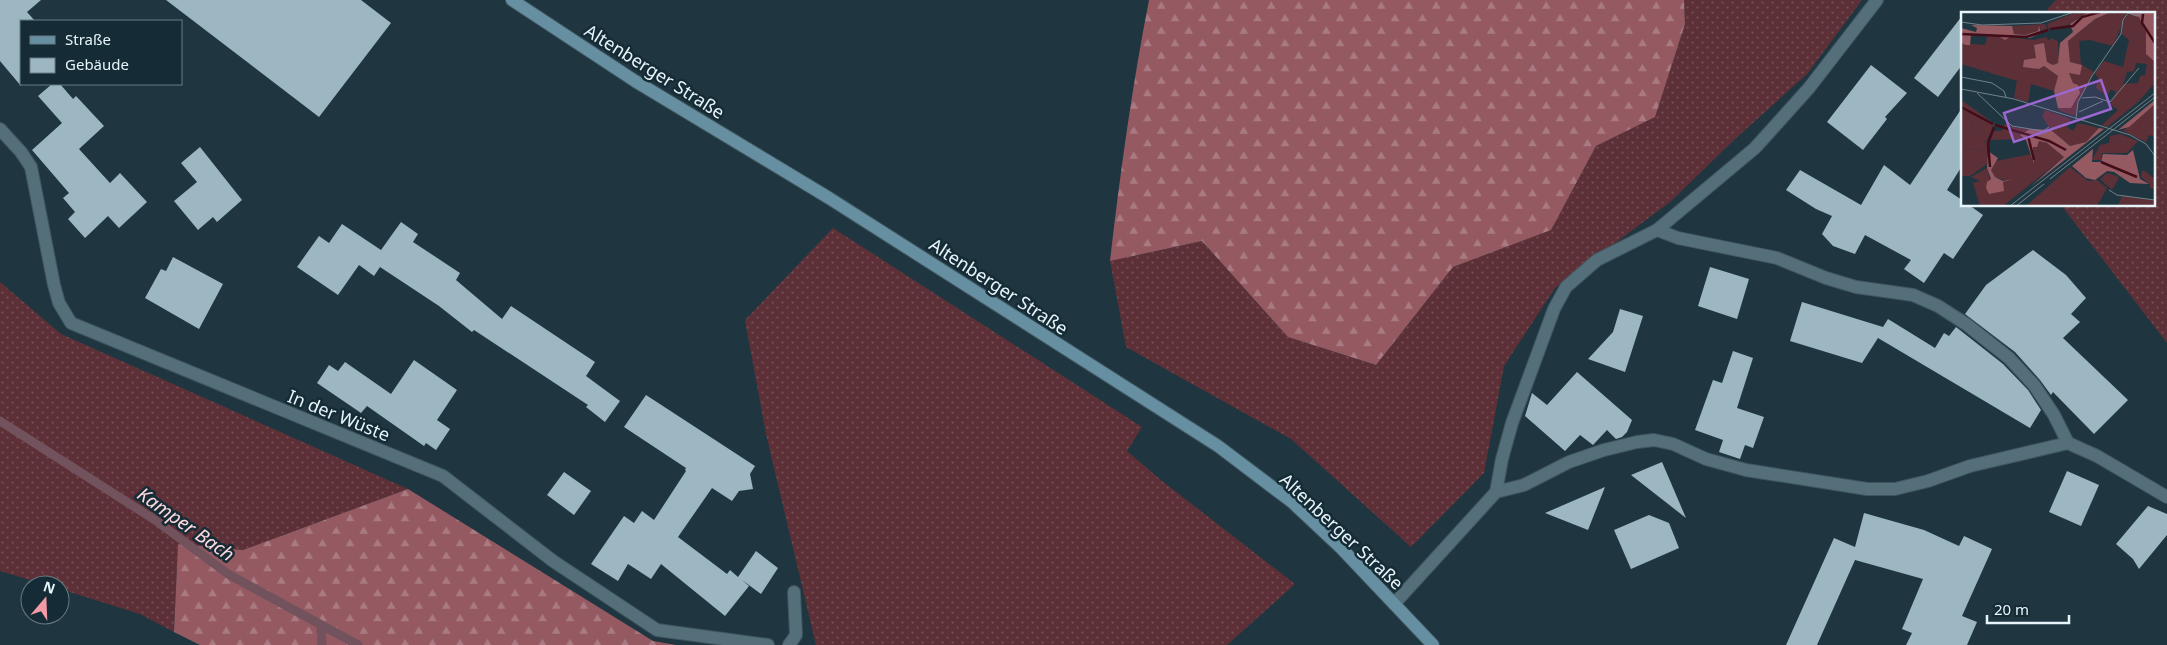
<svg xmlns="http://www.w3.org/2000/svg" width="2167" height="645" font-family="'Noto Sans',sans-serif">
  <defs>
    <pattern id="grass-dots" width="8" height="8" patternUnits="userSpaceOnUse" patternTransform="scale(1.25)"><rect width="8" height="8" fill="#5d3037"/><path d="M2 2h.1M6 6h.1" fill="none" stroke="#744f55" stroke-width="1.8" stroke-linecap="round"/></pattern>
    <pattern id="forest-firs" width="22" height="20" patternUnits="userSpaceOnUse" patternTransform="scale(1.25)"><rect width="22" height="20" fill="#955962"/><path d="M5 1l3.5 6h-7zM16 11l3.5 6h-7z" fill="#a97a81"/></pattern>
  </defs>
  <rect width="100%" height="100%" fill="#1f3640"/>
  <g fill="url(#grass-dots)">
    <path d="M1684,0H1862L1807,74L1734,140L1670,202L1555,288L1504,366L1484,473L1411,547L1291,439L1126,347L1110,261L1202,241L1288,337L1376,365L1453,267L1551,230L1596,146L1655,117L1685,24Z"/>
    <path d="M2056,0H2167V343L2061,205H2153V14H2046L2049,7Z"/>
    <path d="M833,228L1142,427L1127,451L1162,481L1295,584L1227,645H816L766,434L745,320Z"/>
    <path d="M0,282L61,334L408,489L243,550L178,544L174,632L140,614L60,589V585H47L0,571Z"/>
  </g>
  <g fill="url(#forest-firs)">
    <path d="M1149,0H1684L1685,24L1655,117L1596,146L1551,230L1453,267L1376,365L1288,337L1202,241L1110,261C1120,174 1132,87 1149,0Z"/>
    <path d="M408,489L653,641L676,645H200L174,632L178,544L243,550Z"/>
  </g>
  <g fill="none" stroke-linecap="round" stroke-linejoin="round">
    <g stroke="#72535d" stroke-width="9">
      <path d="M0,421L155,520L228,574L358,645"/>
      <path d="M321,625L322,645"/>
    </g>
  </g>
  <g fill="#9cb6c2">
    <path d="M0,0H41L27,12L35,21H21V86L0,61Z"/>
    <path d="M166,0H361L391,23L319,117Z"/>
    <path d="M1962,16V65L1938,97L1914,78Z"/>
    <path d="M1871,65L1907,93L1885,117L1887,119L1863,150L1827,122Z"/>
    <path d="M52,84H60L73,99L76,96L104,126L79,149L110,183L120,173L147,202L119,228L108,216L85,238L68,219L75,212L63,198L69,193L32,150L62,123L38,96Z"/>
    <path d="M1962,108V166L1947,190L1962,200V205H1969L1983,215L1953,259L1944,253L1924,283L1904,269L1911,260L1865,235L1855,254L1833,246L1822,234L1832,216L1816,209L1786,190L1800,170L1861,205L1884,165L1910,185Z"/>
    <path d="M200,147L242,200L217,222L213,217L198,230L174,201L197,182L181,163Z"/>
    <path d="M401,222L418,234L413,242L460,273L456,280L502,319L511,306L595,362L586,376L620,401L605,422L586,407L588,405L474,330L472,332L439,306L380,267L374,276L359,265L338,295L297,267L319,236L329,243L342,224L381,250Z"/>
    <path d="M2033,250L2066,275L2086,298L2071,314L2080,322L2063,338L2128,400L2094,434L2053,392L2051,395L2040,380L2015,352L1965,314L1986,285Z"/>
    <path d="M173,257L223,284L199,329L145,298L161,269L166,271Z"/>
    <path d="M1710,267L1749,279L1737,319L1698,306Z"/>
    <path d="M1802,302L1883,327L1888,319L1935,348L1944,333L1949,336L1956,327L2003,364L2028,390L2041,410L2030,428L1878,338L1862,363L1790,341Z"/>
    <path d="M1620,309L1643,316L1625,372L1588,359L1613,332Z"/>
    <path d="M1733,351L1753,358L1737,408L1764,417L1753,448L1745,445L1740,459L1719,452L1723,440L1695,430L1713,380L1722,383Z"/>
    <path d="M414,360L457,390L437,420L450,429L436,450L426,443L424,446L367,406L361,413L317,383L329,365L338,371L345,362L391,394Z"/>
    <path d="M1577,372L1632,420L1627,432L1622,437L1616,439L1607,430L1593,445L1580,435L1565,451L1525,416L1532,393L1547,405Z"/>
    <path d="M646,395L755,466L750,474L753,489L739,491L732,501L712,488L678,537L727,574L730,570L738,577L756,551L778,568L761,594L742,580L749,586L725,616L661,564L651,579L628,564L618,581L591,564L624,516L634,523L642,511L654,520L686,471L685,470L686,468L624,427Z"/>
    <path d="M1662,462L1686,518L1631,475Z"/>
    <path d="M2067,471L2099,485L2081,526L2049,512Z"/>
    <path d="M564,472L591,491L574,515L547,495Z"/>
    <path d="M1605,487L1588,530L1545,513Z"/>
    <path d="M2148,506L2167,514V535L2139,569L2133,559L2116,544Z"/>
    <path d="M1864,513L1924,530L1959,546L1964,536L1992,549L1962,616L1977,622L1967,645H1906L1912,633L1902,629L1923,579L1855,560L1817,645H1786L1834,538L1855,547Z"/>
    <path d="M1649,515L1669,523L1679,548L1631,569L1614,530Z"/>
  </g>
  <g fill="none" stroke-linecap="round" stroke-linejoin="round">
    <defs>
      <g id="street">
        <path d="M0,129L21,152L31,167L54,285L59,303L71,323L443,476L553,561L657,630L768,645"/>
        <path d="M1657,230L1678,238L1777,258L1826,278L1856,287L1913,295L1938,306L1966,324L2009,358L2034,385L2054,415L2068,443L2097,456L2167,497"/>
        <path d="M1496,492L1524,485L1569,462L1604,450L1637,442L1654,440L1673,444L1706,459L1746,470L1867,489H1895L1928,481L1970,466L2068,443"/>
        <path d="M1394,604L1496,492L1502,459L1512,423L1554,309L1566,287L1597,260L1657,230L1755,148L1809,88L1877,0"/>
        <path d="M789,645L796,635L794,592"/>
      </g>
      <path id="secondary" d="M512,0L635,81L829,198L1218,446L1292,502L1342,549L1433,645"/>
    </defs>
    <use href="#street" stroke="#3f555e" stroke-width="14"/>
    <use href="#secondary" stroke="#3f555e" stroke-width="14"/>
    <use href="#street" stroke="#546e7a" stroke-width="12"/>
    <use href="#secondary" stroke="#668fa2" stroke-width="12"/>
  </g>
  <g text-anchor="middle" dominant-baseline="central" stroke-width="5" stroke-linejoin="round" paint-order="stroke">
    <g font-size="18" fill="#e7f5fb" stroke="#152c36">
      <text transform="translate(655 71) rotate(32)">Altenberger Straße</text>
      <text transform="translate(999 286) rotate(33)">Altenberger Straße</text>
      <text transform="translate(339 415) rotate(22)">In der Wüste</text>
      <text transform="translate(1342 531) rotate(43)">Altenberger Straße</text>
    </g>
    <g font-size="19" font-style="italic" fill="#fdd7db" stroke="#152c36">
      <text transform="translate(186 524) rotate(35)">Kamper Bach</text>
    </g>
  </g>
  <g transform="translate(1961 12)">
    <rect width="194" height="194" fill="#1f3640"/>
    <path d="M115,0H127L107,13L88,17L86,12ZM150,0L166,1L152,34L129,28L118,29L120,53L109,50L107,29L134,7ZM167,2L178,4L185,20V42L194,50V71L177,90L146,115L141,113L157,98L149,92L155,80L150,77L146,84L135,76L137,65L134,61L143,49L162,55L168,28L161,22L162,11ZM175,51L186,52L184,63L179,64L177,71L162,72L166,60L173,59ZM84,12L87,18L80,20L79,15L77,19L64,23L53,22L51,14ZM27,23L73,28L85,25L88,29L90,26L97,29L98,51L92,53L86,50L83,31L75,46L62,54L78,57L83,54L97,64L93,79L70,72L67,90L58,88L53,85L56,69L0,52V31L24,33ZM121,53L133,60L117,90L115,104L99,99L97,96L100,93L106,96L116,87L108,60L119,62ZM0,88L34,112L26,128V152L9,164H0V136L22,139L24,129L14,120L6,103L0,101ZM194,92V125L188,123L185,130L162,119ZM84,98L110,107L106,115L112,119L117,111L138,116L125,130L109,134L90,118L81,104ZM43,112L51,115L69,117L60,123L61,127L28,128L31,119H41ZM159,122L177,129L166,141H141L140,148H131L139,133L148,131L149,124ZM78,129L86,131L103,145L42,194H19L12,171L19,169L10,165L26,156L29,169L42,170L46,169L34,165L30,158L35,149L71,142L74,149L72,135ZM109,155L127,169L136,168L146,176L136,194H65ZM184,159L194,167V177L189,176V172L180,165L181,159ZM146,161L158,165L151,178L139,167ZM161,184L194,188V194H157Z" fill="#5d3037" fill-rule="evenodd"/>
    <path d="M127,0H150L134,7L107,29L109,50L121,53L119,63L108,61L112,71L117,73L119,81L110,96H97L93,79L97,64L83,54L78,57L62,55L63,48L75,46L73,33L83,31L86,50L92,53L97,51L99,31L112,20L109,12ZM164,0H194V50L185,42V20L178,5ZM10,13L51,14L53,22L64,23L77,19L78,14L80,21L69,26L49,25L44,28L37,24L10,23L9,33H5L0,31V16L15,20L16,16ZM194,88V92L168,115L157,118ZM138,116L143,117L69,175L103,145L86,131L78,129L76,135H72L73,152L65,128L59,123L69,117L90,118L109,134L125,130ZM132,137L131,150H140L142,142L166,143L172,138L179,167L188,172L169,171L153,160L146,159L134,168L125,166L111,154ZM27,139L37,146L30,158L34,165L42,169L52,167L42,170L43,179L28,182L25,176L26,170L30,167L26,156Z" fill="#955962"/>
    <path d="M0,101L6,103L14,120L22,125L25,136L22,139L0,136Z" fill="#5d3037"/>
    <path fill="none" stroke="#400d19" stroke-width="2.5" d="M182,2L181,11L194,31M89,17L112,14L121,5L139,0M0,22L65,25L87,18M0,95L32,112M34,113L88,129L105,138M67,124L73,148M140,150L176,165M29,155L27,131L33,115"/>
    <path fill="none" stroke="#6f828b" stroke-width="1" d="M0,10L21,13L80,11L113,0M0,65L31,71L43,79L45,85M0,77L53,87L169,123L185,132L194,144M16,81L51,114L82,119L88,115M121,86L134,85L149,90L178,56M118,100L142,89M115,107L117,90L131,64L160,22L162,8L167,1L176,4L183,0M89,167L194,85M148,178L156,183L194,188M49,194L194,81M55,194L83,172"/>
    <path fill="#9b68d1" fill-opacity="0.15" stroke="#9b68d1" stroke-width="2.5" d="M140,68L150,97L53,130L43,101Z"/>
    <rect width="194" height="194" fill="none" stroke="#e7f5fb" stroke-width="2.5"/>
  </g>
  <rect x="20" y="20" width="162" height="65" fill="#152c36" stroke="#697c85"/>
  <rect x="30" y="36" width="25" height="8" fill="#668fa2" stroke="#697c85"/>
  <text x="65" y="45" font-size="15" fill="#e7f5fb">Straße</text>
  <rect x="30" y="58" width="25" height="15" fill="#9cb6c2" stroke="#697c85"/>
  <text x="65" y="70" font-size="15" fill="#e7f5fb">Gebäude</text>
  <g transform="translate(45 600) rotate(19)"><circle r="24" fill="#152c36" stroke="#697c85"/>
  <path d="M0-4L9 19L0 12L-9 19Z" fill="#f39aa7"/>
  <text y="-8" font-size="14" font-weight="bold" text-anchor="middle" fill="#e7f5fb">N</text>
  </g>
  <path d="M1987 615v8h82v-8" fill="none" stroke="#e7f5fb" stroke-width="2.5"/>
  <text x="1994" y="615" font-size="15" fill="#e7f5fb" stroke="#152c36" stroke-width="4" paint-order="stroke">20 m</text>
</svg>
